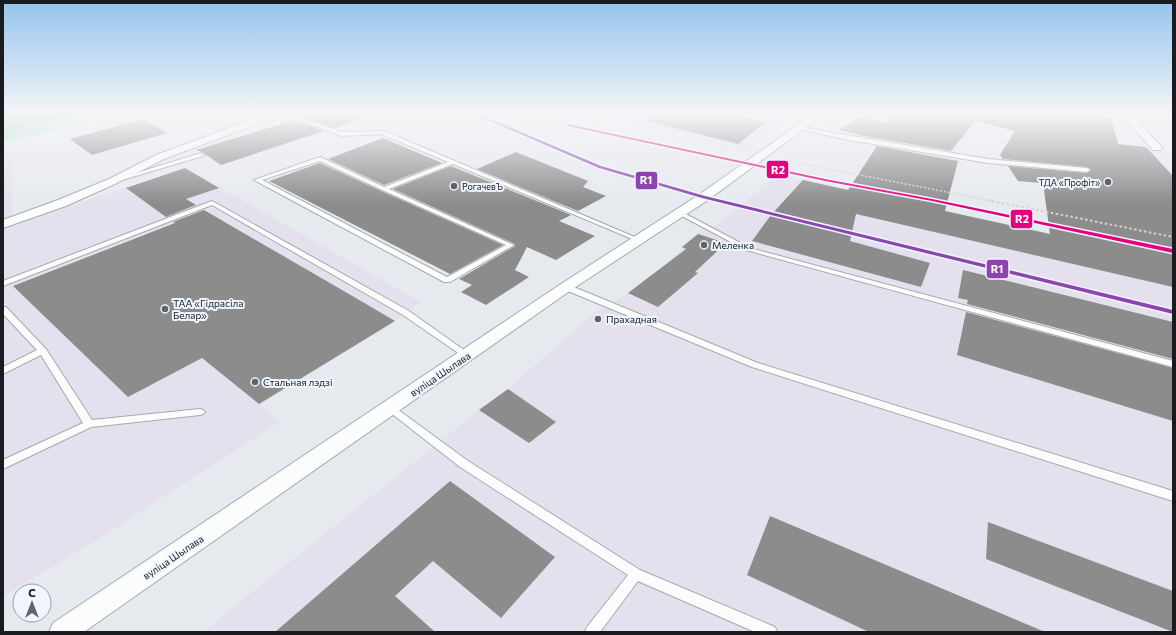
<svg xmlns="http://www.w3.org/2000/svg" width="1176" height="635" font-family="Commissioner,sans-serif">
  <rect width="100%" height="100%" fill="#e6e9ee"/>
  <g fill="#e5e0ee">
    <path d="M594,115H799L745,150Z"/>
    <path d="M3,148L12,159V216L3,218Z"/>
    <path d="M185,168L420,302L395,321L260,404L279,422L92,543L3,596V229Z"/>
    <path d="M777,175L1173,260V632H203L479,410L508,389L586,320L597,311L628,293L669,262L682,247L707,225L716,226Z"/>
  </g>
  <path fill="#b8e2d0" d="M3,115H111L3,143Z"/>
  <path fill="#9ad6bf" d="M10,115H92L62,119L28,126L3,139V116Z"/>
  <g fill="#8c8c8d">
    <path d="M311,115H363V118L334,128L304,117Z"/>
    <path d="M648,115H733L766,122L738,144L647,121Z"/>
    <path d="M888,115H1089L1111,118L1118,144L1146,147L1173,176V287L856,214L850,241L930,263L921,287L752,241L771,215L803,180L848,190L877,146L958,161L945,211L1050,234L1043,183L1018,181L1008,166L1087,173L1091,170L1087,167L1003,159L1000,155L1015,131L975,121L951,151L864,136L839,130L860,117L887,123Z"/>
    <path d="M143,119L167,133L92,155L70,139Z"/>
    <path d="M295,120L324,131L221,165L202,152L196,150Z"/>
    <path d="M383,138L442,163L384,185L328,159Z"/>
    <path d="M516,152L588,181L583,187L606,196L578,211L477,169Z"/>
    <path d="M320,163L381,191L503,245L450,274L269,181Z"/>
    <path d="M451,166L571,215L559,221L595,236L556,260L527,247L515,270L529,277L486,305L461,292L472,285L459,279L515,246V244L393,189Z"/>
    <path d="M185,168L219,188L186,199L196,205L166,217L126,188Z"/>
    <path d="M204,210L361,301L395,321L259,404L202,358L128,397L13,286L175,223L173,222Z"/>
    <path d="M698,234L726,243L695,272L698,273L658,307L628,293L686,249L682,247Z"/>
    <path d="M963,270L1173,322V359L967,304L968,300L958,298Z"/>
    <path d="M966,312L1173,368V421L957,355Z"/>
    <path d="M508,389L556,422L529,443L479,410Z"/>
    <path d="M450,481L555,557L501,618L433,561L395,596L435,632H275Z"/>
    <path d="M770,516L1045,632H869L747,575Z"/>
    <path d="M988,522L1173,591V632L986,559Z"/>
  </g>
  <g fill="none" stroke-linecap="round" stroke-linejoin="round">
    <defs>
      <g id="service">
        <path d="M289,115H293L342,132L384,131L642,240L639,242L637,241L453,164L389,189L514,245L450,282H444L254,180L320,157L384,187L448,162L381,134L342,136L291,117L258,122L256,121ZM320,161L382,190L506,245L447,277L262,180Z"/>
        <path d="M799,127L988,159L1087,168L1090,170L1087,172L988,163L849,140L799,129Z"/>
        <path d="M201,153L204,155L203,156L122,180L117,179Z"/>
        <path d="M212,201L409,311L471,355L467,358L464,357L403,315L212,205L3,286V281Z"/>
        <path d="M680,211L750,248L1173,361V367L746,250L678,214L677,213Z"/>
        <path d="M563,285H569L758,363L1173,491V501L752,367L563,289L562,287Z"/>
        <path d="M3,307H6L46,349L92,420L200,409L203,410L205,412L203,414L200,415L91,427L3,469V460L83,423L41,355L3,374V367L37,350L3,314Z"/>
        <path d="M390,405L393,406L468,461L640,570L775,627L777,632H755L638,581L600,632H585L587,627L628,575L460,467L387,410L385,408L387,406Z"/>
      </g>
      <g id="minor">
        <path d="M264,115H278L276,117L164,159L117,183L66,206L3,228V220L58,200L109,179L156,155Z"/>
        <path d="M812,115H823L708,200L571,290L84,632H49L53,623L561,284L700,194Z"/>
        <path d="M1122,115H1132L1161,146L1162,148L1161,150H1153Z"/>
      </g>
    </defs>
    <use href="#service" stroke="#a6a9ac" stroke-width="2"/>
    <use href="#minor" stroke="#a6a9ac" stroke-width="2"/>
    <g stroke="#d2d3d4" stroke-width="1.5" stroke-dasharray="2 2" stroke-linecap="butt">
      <path d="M581,115L743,152"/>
      <path d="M779,159L992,201"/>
    </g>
    <path stroke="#d2d3d4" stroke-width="2" stroke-dasharray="2.5 2.5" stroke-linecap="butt" d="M987,200L1173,237"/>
    <use href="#service" fill="#fbfcfc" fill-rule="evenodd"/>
    <use href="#minor" fill="#fbfcfc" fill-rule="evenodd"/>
    <defs>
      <path id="rail-1" d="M476,115H481L601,166L705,196L1173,310V314L702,198L599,168Z"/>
      <path id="rail-2" d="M567,124L825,179L932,199L1173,249V253L932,201L825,181L568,126H567Z"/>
    </defs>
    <use href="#rail-1" stroke="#eff6ff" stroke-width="3"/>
    <use href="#rail-2" stroke="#eff6ff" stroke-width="3"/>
    <use href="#rail-1" fill="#8e44ad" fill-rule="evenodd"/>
    <use href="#rail-2" fill="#e5007d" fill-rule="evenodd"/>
  </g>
  <linearGradient id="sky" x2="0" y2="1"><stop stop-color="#95c3ee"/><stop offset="0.56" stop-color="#f4f5f7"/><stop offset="1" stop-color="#f4f5f7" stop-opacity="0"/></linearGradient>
  <rect width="1176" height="204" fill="url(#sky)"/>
  <g fill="#616367" stroke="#eff6ff" stroke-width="1.5">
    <circle cx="1108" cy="182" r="4"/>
    <circle cx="454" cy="186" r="4"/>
    <circle cx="704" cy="245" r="4"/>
    <circle cx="165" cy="309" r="4"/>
    <circle cx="598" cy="319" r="4"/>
    <circle cx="255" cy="382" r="4"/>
  </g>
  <g text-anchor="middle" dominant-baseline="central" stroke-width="4" stroke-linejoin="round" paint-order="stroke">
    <g font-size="9" fill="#191b1e" stroke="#eff6ff" text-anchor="end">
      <text x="1100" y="182">ТДА «Профіт»</text>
      <text x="462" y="186" text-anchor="start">РогачевЪ</text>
    </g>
    <g font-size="10" fill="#191b1e" stroke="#eff6ff" text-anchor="start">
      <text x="712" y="245">Меленка</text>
      <text x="173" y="303">ТАА «Гідрасіла<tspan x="173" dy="12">Белар»</tspan></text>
      <text x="606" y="319">Прахадная</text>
      <text x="263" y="382">Стальная лэдзі</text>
    </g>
    <g font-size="10" fill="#191b1e" stroke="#eff6ff">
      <text transform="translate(440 374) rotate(-34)">вуліца Шылава</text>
      <text transform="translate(173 557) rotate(-34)">вуліца Шылава</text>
    </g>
  </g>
  <g stroke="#eff6ff" stroke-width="1.5">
    <rect x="766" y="160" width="23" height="19" rx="4" fill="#e5007d"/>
    <rect x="635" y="171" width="23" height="19" rx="4" fill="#8e44ad"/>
    <rect x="1010" y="209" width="23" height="20" rx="4" fill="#e5007d"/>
    <rect x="986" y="259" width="23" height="20" rx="4" fill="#8e44ad"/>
  </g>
  <g font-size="11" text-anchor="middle" font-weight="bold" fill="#fff">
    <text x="778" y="174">R2</text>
    <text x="646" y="184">R1</text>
    <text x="1022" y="223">R2</text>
    <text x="997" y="273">R1</text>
  </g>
  <rect width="1176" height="635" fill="none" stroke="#191b1e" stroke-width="8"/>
  <g transform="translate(32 603)"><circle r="19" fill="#eff6ff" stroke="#999ea5"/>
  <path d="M0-3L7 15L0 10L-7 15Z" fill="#616367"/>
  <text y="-6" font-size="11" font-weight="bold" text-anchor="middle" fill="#191b1e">С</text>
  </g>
</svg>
